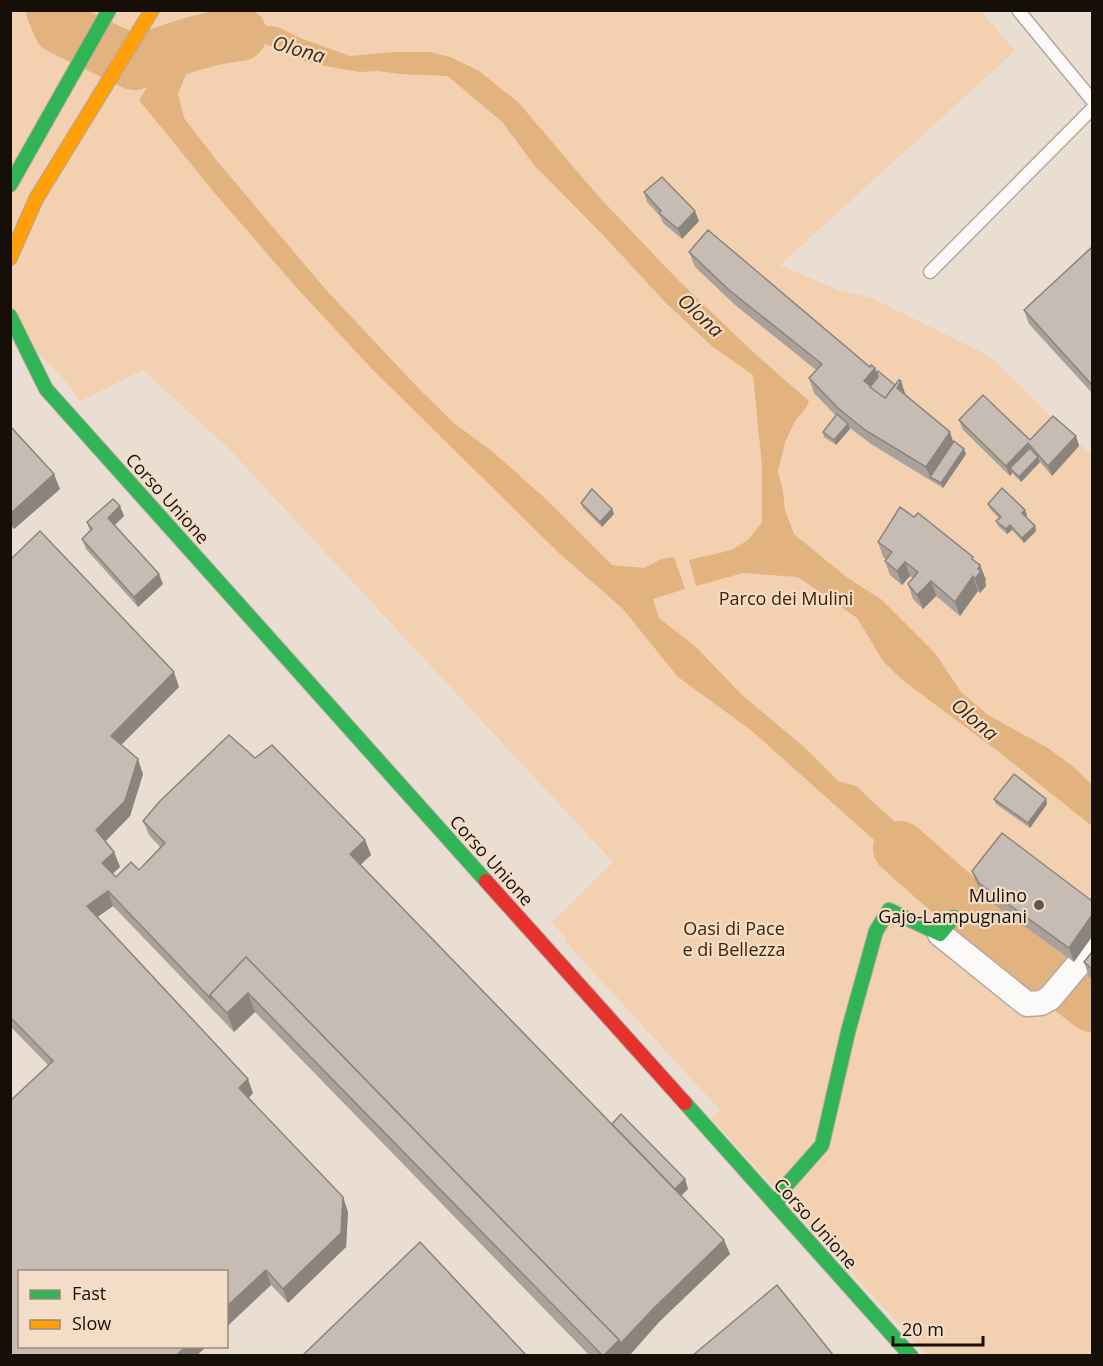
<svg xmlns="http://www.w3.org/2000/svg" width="1103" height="1366" font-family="'Open Sans',sans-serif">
  <rect width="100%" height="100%" fill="#eaddd2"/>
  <path fill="#f3d1b0" d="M980,10L1015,51L780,265L838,290L872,298L989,356L1092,456V1355H927L711,1118L720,1110L564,940L566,938L552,922L613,862L228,448L143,370L80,401L62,377L11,326L10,11Z"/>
  <g fill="#e2b27f">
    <path d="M30,11H84L94,16L65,59C48,43 36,34 30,11Z"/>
    <path d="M233,23L278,27L300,38L350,56L395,52H430L450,57L479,71L518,102L599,197L680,282L753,352L809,401L806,408L795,421L785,442L778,472L783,491L785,510L794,534L845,576L882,600L935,653L961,692L988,715L1048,748L1075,768L1092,785V826L999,752L901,679L883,661L857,618L798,577L743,573L696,586L689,560L732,550L748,540L762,522V466L753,375L713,347L665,302L602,234L534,165L503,123L448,76L400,74L378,71L360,72L325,66L304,61L266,44L229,46L214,51L186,74L178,94L184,118L217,161L327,291L421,391L455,424L492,451L549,502L612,565L644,568L661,559L674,557L685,589L653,599L659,618L696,647L742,695L804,747L838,781L856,786L898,825L932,863L963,888L949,907L752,731L678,677L622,608L559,553L371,368L296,287L218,197L139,100C158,73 167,42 200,30C210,26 222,25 233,23Z"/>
    <path d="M977,904L1092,983V1015L1057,992L1033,970L962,919Z"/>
  </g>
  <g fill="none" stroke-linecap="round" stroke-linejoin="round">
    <g stroke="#e2b27f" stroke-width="54">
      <path d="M53,10L60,27L134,63C169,52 203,38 240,34"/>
      <path d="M900,848L984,922L1092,1005"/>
    </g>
    <defs>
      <g id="lane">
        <path d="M1018,10L1092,100"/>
        <path d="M930,272L1092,109"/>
      </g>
      <path id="street" d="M940,934L1027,1004L1041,1003L1050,998L1092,948"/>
      <g id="fast">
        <path d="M10,185L109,10"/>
        <path d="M10,316L46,389L486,881"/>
        <path d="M685,1103L911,1356"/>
        <path d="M776,1205L784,1188L822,1145L848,1032L876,931L889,910L940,934L954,917"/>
      </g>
      <path id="slow" d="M10,258L36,199L152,10"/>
      <path id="jam" d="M486,881L685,1103"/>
    </defs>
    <use href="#lane" stroke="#b2a89f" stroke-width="15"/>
    <use href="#street" stroke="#b2a89f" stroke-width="27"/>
    <use href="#fast" stroke="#b2a89f" stroke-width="16"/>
    <use href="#slow" stroke="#b2a89f" stroke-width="16"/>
    <use href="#jam" stroke="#b2a89f" stroke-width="16"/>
    <use href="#lane" stroke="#fcfaf8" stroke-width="12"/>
    <use href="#street" stroke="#fcfaf8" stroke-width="24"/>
    <use href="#fast" stroke="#30b455" stroke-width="14"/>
    <use href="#slow" stroke="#ff9f0a" stroke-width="14"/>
    <use href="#jam" stroke="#e5322d" stroke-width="14"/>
  </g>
  <g fill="#aaa29a">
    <path d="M644,192L699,221L682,239L663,223L660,216L647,202Z"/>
    <path d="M1092,247V393L1029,324L1024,310Z"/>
    <path d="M689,252L870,367L875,368L877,373L906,396L966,454L943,488L871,444L850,428L836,445L824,437L823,432L836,416L814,393L809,378L816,370L734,304L695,267Z"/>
    <path d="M959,420L1030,440L1076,436L1079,446L1052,476L1040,462L1021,482L1012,473L1010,476L963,430Z"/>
    <path d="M10,426L60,489L14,529L10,525Z"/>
    <path d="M581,503L614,514L602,527L583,508Z"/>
    <path d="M988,504L1027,515L1025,517L1035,526L1036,531L1024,543L1012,530L1007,534L998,526L996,521L999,518L990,509Z"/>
    <path d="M124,516L114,525L163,584L138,607L86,549L82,539L90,531L87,522Z"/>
    <path d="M878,542L975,561L980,565L986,580L985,581L986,586L980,593L978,591L960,616L936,596L923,609L913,599L908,584L913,578L910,576L902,585L890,575L885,561L886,559L883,557Z"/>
    <path d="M10,560L179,687L121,745L143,774L130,816L105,841L114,852L120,867L112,873L116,877L139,870L160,847L149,835L143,821L255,758L365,840L371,855L360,865L612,1124L685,1179L688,1189L681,1195L730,1254L659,1322L629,1356H590L255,1012L234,1032L113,906L97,917L253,1093L248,1098L343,1197L348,1212L346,1247L288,1303L271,1285L196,1356H10L48,1065L10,1026Z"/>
    <path d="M994,799H1046L1047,804L1030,828L996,804Z"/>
    <path d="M972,871L1092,901L1074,962L985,898L977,885Z"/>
    <path d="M1092,952V979L1089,977L1084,962Z"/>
  </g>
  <g fill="#8b847d">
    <path d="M695,211L699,221L682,239L678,229Z"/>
    <path d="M875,368L880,382L871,393L864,381Z"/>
    <path d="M901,381L906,396L897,388Z"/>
    <path d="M848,424L850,429L836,445L834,440Z"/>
    <path d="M950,432L955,447L930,477L932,482L926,467Z"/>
    <path d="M1076,436L1079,446L1052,476L1048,466Z"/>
    <path d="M1028,443L1032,453L1010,468L1012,473L1010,476L1006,466Z"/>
    <path d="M964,449L966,454L943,488L941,483Z"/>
    <path d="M1038,457L1040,462L1021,482L1019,477Z"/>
    <path d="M54,474L60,489L14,529L10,519V514Z"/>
    <path d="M120,506L124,516L112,528L108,518Z"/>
    <path d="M612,509L614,514L602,527L600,522Z"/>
    <path d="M1025,510L1027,515L1023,518L1022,513Z"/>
    <path d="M1010,525L1012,530L1007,534L1006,529Z"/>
    <path d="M1035,526L1036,531L1024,543L1022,538Z"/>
    <path d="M905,562L910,576L902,585L897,571Z"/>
    <path d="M980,565L986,580L985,581L986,586L980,593L975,579Z"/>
    <path d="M159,574L163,584L138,607L134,597Z"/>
    <path d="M973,576L978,591L960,616L955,602Z"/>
    <path d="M931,581L936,596L923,609L917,595Z"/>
    <path d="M174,672L179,687L116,750L111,736Z"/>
    <path d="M138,759L143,774L130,816L102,845L96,830Z"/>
    <path d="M1046,799L1047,804L1030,828L1028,823Z"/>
    <path d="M365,840L371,855L356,869L350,854Z"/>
    <path d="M114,852L120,867L108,878L102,863Z"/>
    <path d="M108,891L113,906L92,921L87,906Z"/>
    <path d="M1092,915V937L1074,962L1069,948Z"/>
    <path d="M248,993L255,1012L234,1032L227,1013Z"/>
    <path d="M248,1079L253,1093L244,1103L239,1088Z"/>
    <path d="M685,1179L688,1189L677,1200L673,1190Z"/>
    <path d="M343,1197L348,1212L346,1247L288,1303L283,1289Z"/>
    <path d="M724,1240L730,1254L659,1322L629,1356H603Z"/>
    <path d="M266,1270L271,1285L226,1327V1307Z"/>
    <path d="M185,1347H206L196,1356H176Z"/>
  </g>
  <g fill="#c6bcb3" stroke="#8b847d" stroke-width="1.5">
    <path d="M662,177L695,211L678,229L659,213L661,211L644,192Z"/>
    <path d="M708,230L870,367L871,365L875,368L864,381L885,398L899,380L901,381L897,388L950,432L926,467L865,430L838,408L809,378L822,364L729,290L689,252Z"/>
    <path d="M1092,247V385L1024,310Z"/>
    <path d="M878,371L895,385L885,398L870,387L878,377L877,373Z"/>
    <path d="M983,395L1030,440L1053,416L1076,436L1048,466L1028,443L1006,466L959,420Z"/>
    <path d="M837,414L848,424L834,440L823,432Z"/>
    <path d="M10,426L54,474L10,514Z"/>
    <path d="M954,441L964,449L941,483L930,477Z"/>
    <path d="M1030,448L1038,457L1019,477L1010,468Z"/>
    <path d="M1002,488L1025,510L1022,513L1035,526L1022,538L1010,525L1006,529L996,521L1001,517L988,504Z"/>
    <path d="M592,489L612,509L600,522L581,503Z"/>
    <path d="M113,499L120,506L108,518L159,574L134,597L82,539L92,529L87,522Z"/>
    <path d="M900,507L914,517L918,513L973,557L972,559L980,565L978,569L981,571L975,579L973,576L955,602L931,581L917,595L908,584L918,572L905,562L897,571L885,561L892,552L878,542Z"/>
    <path d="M40,531L174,672L111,736L138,759L125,801L96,830L114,852L102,863L116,877L131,862L139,870L165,843L143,821L160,801L229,735L255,758L272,745L365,840L350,854L724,1240L654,1308L620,1344L619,1340L246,957L210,995L211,999L108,891L87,906L248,1079L239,1088L343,1197L341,1233L283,1289L266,1270L226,1307V1272H20V1347H185L176,1356H10V1101L53,1061L10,1017V560Z"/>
    <path d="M1014,774L1046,799L1028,823L994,799Z"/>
    <path d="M1002,833L1092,901V915L1069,948L979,883L972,871Z"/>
    <path d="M1092,952V969L1084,962Z"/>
    <path d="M246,957L619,1340L603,1356L248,993L227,1013L210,995Z"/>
    <path d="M621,1114L685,1179L675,1189L612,1124Z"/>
    <path d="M420,1242L527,1356H302Z"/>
    <path d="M777,1285L834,1356H692Z"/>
  </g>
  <circle fill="#60574e" stroke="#f4ddc7" stroke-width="2" cx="1039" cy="905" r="6"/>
  <g text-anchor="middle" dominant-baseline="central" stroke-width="4.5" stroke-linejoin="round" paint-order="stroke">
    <g font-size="18" fill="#160f07" stroke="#f4ddc7">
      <text transform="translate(168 498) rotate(48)">Corso Unione</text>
      <text transform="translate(492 860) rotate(48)">Corso Unione</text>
      <text transform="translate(816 1223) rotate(48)">Corso Unione</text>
    </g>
    <g font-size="18" fill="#3d2405" stroke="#f4ddc7">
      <text x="786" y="598">Parco dei Mulini</text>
      <text x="734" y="928">Oasi di Pace<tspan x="734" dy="21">e di Bellezza</tspan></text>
    </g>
    <g font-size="18" fill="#160f07" stroke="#f4ddc7" text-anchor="end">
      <text x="1027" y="895">Mulino<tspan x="1027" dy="21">Gajo-Lampugnani</tspan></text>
    </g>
    <g font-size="20" font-style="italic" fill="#43290b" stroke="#f4ddc7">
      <text transform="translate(299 49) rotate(16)">Olona</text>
      <text transform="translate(701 315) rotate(43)">Olona</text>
      <text transform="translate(975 719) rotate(40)">Olona</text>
    </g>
  </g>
  <rect width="1103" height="1366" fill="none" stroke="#160f07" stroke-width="24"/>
  <rect x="18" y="1270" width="210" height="78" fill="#f4ddc7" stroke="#9b8b7a" stroke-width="1.5"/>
  <rect x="30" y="1290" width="30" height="9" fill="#30b455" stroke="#9b8b7a" stroke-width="1.5"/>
  <text x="72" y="1300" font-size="18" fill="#160f07">Fast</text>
  <rect x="30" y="1320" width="30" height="9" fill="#ff9f0a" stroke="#9b8b7a" stroke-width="1.5"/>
  <text x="72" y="1330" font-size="18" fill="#160f07">Slow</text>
  <path d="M893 1336v9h90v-9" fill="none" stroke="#160f07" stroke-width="3"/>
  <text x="902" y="1336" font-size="18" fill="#160f07" stroke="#f4ddc7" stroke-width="4.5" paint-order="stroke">20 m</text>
</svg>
